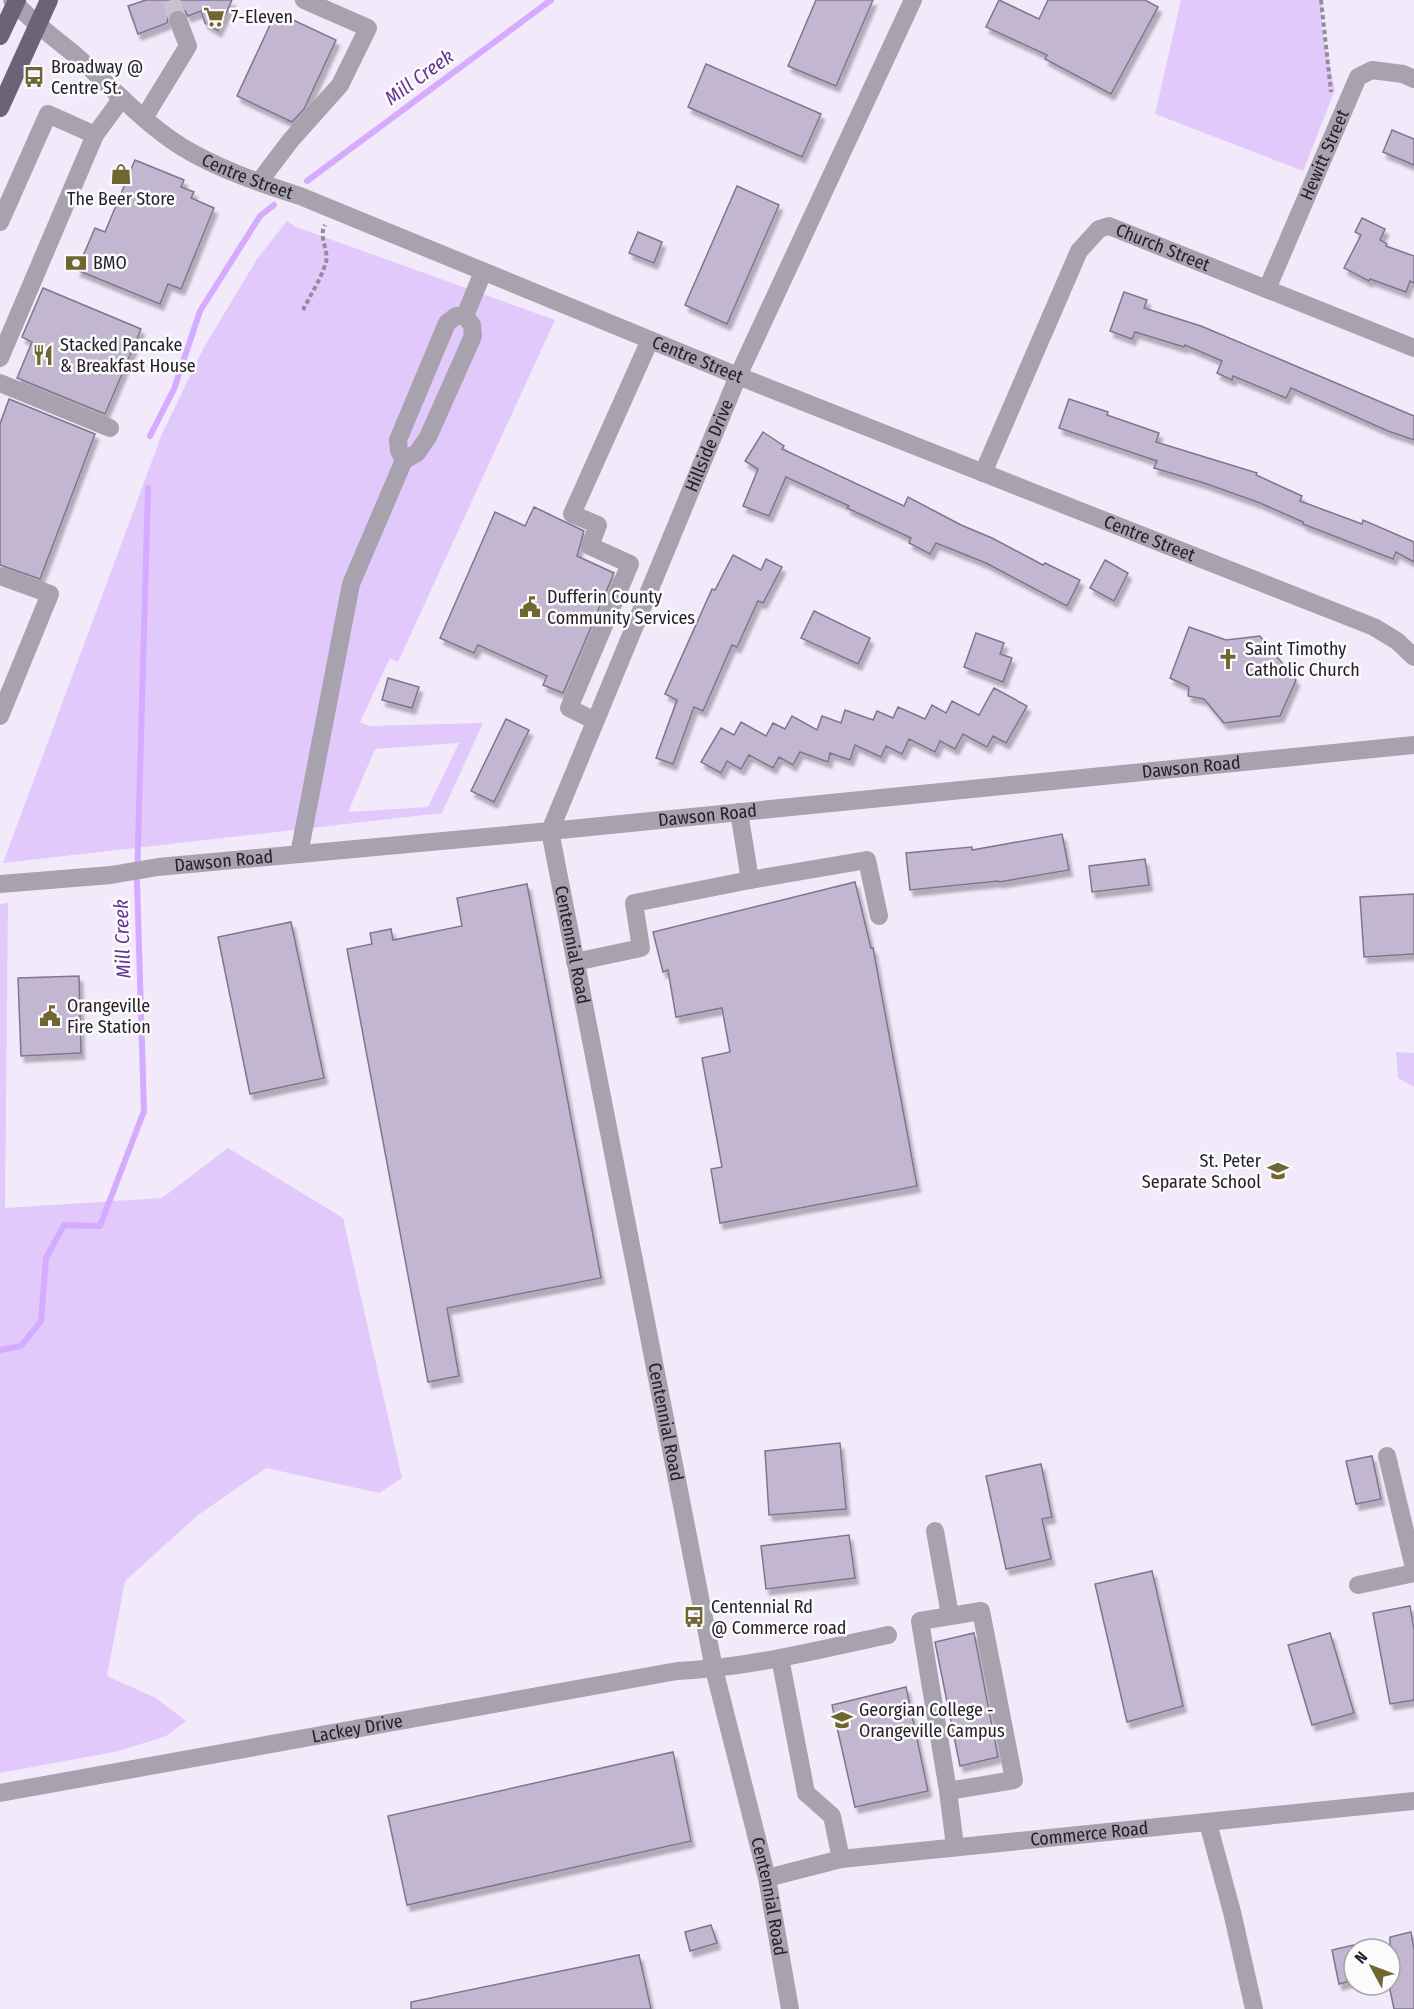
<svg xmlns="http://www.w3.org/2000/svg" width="1414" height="2009" font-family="'Fira Sans Condensed',sans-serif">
  <defs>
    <filter id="shadow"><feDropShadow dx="3.5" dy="6" stdDeviation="1.5" flood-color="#0004"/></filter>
  </defs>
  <rect width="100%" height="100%" fill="#f2eafb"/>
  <g fill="#e1c9fc" fill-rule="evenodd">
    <path d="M1181,0H1322V30L1335,90L1303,171L1155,114Z"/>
    <path d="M287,221L296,227L555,320L398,662L390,658L360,722L369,726L483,723L442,813L3,863L162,434L204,347L257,259ZM459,743L428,807L348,812L375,749Z"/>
    <path d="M8,903L5,1208L162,1198L228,1148L343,1218L402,1478L379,1493L266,1468L198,1515L125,1581L107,1676L156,1698L186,1721L166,1736L119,1751L0,1773V904Z"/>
    <path d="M1396,1052L1414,1053V1087L1398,1078Z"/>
  </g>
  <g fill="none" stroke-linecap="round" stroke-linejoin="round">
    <g stroke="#d4abfe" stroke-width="6">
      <path d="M307,181L551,0"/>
      <path d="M150,436L174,389L200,311L260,216L274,205"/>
      <path d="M0,1350L21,1346L41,1321L46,1258L64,1225L100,1226L144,1111L137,881L148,488"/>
    </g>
  </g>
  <g fill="#c3b6d1" stroke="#81758e" stroke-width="1.5" filter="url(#shadow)">
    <path d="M146,0H232L218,31L205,23L201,11L188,16L185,11L179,9L173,10L169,13L167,23L138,34L128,6Z"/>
    <path d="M816,0H873L836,86L788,66Z"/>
    <path d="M999,0L1039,19L1048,0H1145L1158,7L1111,94L1045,59L1047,55L986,27Z"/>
    <path d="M276,12L336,40L304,109L292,122L237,96Z"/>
    <path d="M706,64L821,114L802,157L688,107Z"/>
    <path d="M1392,130L1414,139V165L1383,152Z"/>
    <path d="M135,160L184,180L181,187L194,192L191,198L214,208L181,289L168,284L160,304L77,270L95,228L105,232Z"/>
    <path d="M737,186L779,205L727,324L685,305Z"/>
    <path d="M1362,218L1385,229L1380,240L1387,244L1386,246L1414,256V283L1410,281L1406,292L1370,279L1369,281L1344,268L1361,235L1355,232Z"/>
    <path d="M638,232L662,242L654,263L629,253Z"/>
    <path d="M43,288L141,329L105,414L17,378L32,342L22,337Z"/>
    <path d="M1124,292L1147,300L1144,308L1201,326L1414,416V440L1388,431L1291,388L1286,398L1233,376L1232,380L1217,373L1222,361L1185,345L1184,347L1135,332L1132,339L1110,331Z"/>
    <path d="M9,399L95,434L40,579L0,565V424Z"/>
    <path d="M1069,399L1108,412L1107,415L1159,433L1156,442L1257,473L1256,475L1302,496L1300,501L1362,524L1363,520L1414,542V562L1396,552L1393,559L1303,524V522L1260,503L1204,483L1154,468L1157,461L1059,428Z"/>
    <path d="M763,432L784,446L782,449L904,506L908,497L961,525L992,538L1043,565L1045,563L1080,580L1067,606L986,563L936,543L930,554L909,543L911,538L847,508L849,506L786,477L769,516L743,506L758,469L745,461Z"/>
    <path d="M534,507L584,531L577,556L614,573L563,693L543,685L547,676L478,645L474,653L440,638L495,512L525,526Z"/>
    <path d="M733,555L761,570L766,559L782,567L763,603L758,601L737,647L732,645L703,711L694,707L673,764L656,758L677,700L665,694L712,589L715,590Z"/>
    <path d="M1105,560L1128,573L1114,601L1090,588Z"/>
    <path d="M814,611L870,638L858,664L801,638Z"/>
    <path d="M1189,627L1226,640L1260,636L1296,680L1280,716L1224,723L1204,699L1188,696L1189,687L1170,678Z"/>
    <path d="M976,633L1004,643L1000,654L1012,658L1003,682L964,667Z"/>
    <path d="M388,678L419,687L412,708L382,700Z"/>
    <path d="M994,688L1027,706L1006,743L993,736L987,747L963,734L955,749L940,741L935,752L909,739L902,754L886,746L881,757L855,745L850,760L830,753L828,762L800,752L793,765L779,757L773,768L749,755L741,769L727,761L721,773L701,762L721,728L734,735L741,722L766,736L773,723L785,729L792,716L817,730L822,716L841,723L845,710L873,720L877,711L893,718L898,707L925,719L932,705L946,713L952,701L979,715Z"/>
    <path d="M506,719L529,730L494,802L471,791Z"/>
    <path d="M1062,834L1069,870L999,882L998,881L910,890L906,853L972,847V850Z"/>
    <path d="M1145,859L1149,885L1092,892L1089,866Z"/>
    <path d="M855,882L871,948H873L917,1186L720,1223L711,1169L722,1167L702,1058L730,1052L722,1008L676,1017L668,970L663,972L653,932Z"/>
    <path d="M527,884L601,1278L447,1308L459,1376L428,1382L347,949L372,944L370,933L391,929L393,940L462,926L457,898Z"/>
    <path d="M1414,894V954L1364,957L1360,897Z"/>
    <path d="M291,922L324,1078L250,1094L218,937Z"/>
    <path d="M79,976L81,1053L21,1056L18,978Z"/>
    <path d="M840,1443L846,1509L769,1515L765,1451Z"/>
    <path d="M1372,1456L1381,1499L1356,1504L1346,1461Z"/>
    <path d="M1041,1464L1052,1517L1042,1519L1051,1559L1006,1569L986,1476Z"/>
    <path d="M849,1535L855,1578L766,1589L761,1546Z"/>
    <path d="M1152,1571L1183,1706L1127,1722L1095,1584Z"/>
    <path d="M1410,1606L1414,1630V1700L1390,1704L1373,1613Z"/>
    <path d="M974,1633L998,1757L960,1766L935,1642Z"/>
    <path d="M1330,1633L1354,1713L1312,1725L1288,1645Z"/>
    <path d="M906,1687L928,1791L855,1807L832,1705Z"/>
    <path d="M673,1752L691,1841L407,1905L388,1816Z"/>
    <path d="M711,1925L717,1943L690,1951L685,1932Z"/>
    <path d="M1411,1932L1414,1950V2009H1394L1390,1990V1937Z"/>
    <path d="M1354,1945V1980L1339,1984L1332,1950Z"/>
    <path d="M639,1955L651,2009H411V2002Z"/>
  </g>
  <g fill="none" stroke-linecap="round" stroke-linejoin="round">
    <path stroke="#c9c2d1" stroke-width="18" stroke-dasharray="18 9" stroke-linecap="butt" d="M171,0L178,20"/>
    <g stroke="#938c9a" stroke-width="4" stroke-dasharray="4.5 3" stroke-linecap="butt">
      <path d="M1321,0L1331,92"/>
      <path d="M303,310C310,296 322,277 326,262C329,249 318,238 325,225"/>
    </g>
    <g stroke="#a7a2ae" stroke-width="18">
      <path id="s1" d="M12,0C32,22 52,36 74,54C110,85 142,122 182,147C218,169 260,183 300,196L738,376L1374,627L1397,641L1414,657"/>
      <path d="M144,118L188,46L178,20"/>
      <path d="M259,182L290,141L340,85L368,28L304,0"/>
      <path d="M0,222L48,114L95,135"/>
      <path id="s2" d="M1267,289L1358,77L1372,70L1403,74L1414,79"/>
      <path d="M465,316L483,272"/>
      <path d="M0,358L95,135L122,98"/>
      <path d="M0,383L110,428"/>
      <path d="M404,460L399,451L398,440L447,323L456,316H465"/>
      <path id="s3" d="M983,473L1079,251L1099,229L1109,226L1414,348"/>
      <path d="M0,576L50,594L0,716"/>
      <path d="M595,721L569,708L630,564L590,546L598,525L572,514L650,340"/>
      <path d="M739,812L750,880"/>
      <path id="s4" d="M550,831L714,1669L767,1878L790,2009"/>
      <path id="s5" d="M550,831L738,376L913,0"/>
      <path d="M299,854L351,584L404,460L417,453L428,437L473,336L472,325L465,316"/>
      <path id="s6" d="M0,884L111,875L158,867L550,831L1414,745"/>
      <path d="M575,962L641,948L634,903L750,880L867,860L879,916"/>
      <path d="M1387,1456L1414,1568"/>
      <path d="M935,1531L950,1615"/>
      <path d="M1358,1585L1414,1573"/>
      <path d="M780,1658L806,1793L832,1816L841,1859"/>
      <path d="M948,1791L920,1621L981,1611L1014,1780L948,1791L955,1846"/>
      <path id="s7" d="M0,1793L677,1671C748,1668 818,1650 888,1635"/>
      <path d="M1208,1823L1232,1912L1254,2009"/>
      <path id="s8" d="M767,1878L841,1859L1414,1801"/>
    </g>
    <g stroke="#6d6378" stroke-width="18">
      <path d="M0,36L17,0"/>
      <path d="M0,108L49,0"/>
    </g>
  </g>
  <defs>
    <symbol id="supermarket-bare" viewBox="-9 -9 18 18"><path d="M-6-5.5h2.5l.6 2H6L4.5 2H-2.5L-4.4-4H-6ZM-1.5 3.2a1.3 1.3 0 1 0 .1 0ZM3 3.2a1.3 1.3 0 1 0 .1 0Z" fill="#716532" stroke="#fbfbfb" stroke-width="2.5" paint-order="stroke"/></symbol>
    <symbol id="bus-bare" viewBox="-9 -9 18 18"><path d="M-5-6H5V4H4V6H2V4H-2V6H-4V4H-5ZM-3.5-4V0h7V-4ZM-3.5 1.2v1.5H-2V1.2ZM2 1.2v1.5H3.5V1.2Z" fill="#716532" stroke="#fbfbfb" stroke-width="2.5" paint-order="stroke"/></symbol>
    <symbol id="shop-bare" viewBox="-9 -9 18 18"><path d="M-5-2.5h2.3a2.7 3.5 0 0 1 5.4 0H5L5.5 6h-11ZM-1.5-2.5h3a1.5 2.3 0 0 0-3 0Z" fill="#716532" stroke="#fbfbfb" stroke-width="2.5" paint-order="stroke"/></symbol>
    <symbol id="bank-bare" viewBox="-9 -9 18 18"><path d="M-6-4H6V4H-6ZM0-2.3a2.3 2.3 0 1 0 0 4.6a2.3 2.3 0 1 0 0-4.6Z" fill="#716532" stroke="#fbfbfb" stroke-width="2.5" paint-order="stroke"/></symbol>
    <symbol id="restaurant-bare" viewBox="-9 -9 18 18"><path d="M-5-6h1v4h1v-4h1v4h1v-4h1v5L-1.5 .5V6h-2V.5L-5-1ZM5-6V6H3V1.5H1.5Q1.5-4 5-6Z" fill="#716532" stroke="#fbfbfb" stroke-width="2.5" paint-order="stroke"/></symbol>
    <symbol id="civic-bare" viewBox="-9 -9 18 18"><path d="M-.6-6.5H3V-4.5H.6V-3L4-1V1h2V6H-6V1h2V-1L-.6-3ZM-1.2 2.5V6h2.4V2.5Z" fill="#716532" stroke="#fbfbfb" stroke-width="2.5" paint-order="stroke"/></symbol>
    <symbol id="church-bare" viewBox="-9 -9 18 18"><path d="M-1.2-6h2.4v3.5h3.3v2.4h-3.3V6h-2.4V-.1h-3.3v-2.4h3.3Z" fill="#716532" stroke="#fbfbfb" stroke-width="2.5" paint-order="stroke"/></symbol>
    <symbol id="school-bare" viewBox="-9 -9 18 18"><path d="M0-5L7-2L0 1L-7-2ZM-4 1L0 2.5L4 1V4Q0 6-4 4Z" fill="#716532" stroke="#fbfbfb" stroke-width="2.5" paint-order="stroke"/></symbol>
    <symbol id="university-bare" viewBox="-9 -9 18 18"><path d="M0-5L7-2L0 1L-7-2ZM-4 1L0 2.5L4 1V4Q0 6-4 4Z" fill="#716532" stroke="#fbfbfb" stroke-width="2.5" paint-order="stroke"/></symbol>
  </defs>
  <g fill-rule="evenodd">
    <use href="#supermarket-bare" x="199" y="2" width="30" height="30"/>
    <use href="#bus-bare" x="19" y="62" width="30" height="30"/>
    <use href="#shop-bare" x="106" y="159" width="30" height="30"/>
    <use href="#bank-bare" x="61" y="248" width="30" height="30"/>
    <use href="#restaurant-bare" x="28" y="340" width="30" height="30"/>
    <use href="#civic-bare" x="515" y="592" width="30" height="30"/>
    <use href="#church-bare" x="1213" y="644" width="30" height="30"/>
    <use href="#civic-bare" x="35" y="1001" width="30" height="30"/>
    <use href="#school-bare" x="1263" y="1156" width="30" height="30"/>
    <use href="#bus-bare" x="679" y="1602" width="30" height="30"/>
    <use href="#university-bare" x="827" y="1705" width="30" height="30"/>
  </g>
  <g text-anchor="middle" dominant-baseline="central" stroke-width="5" stroke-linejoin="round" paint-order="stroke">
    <g font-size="18" fill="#25202a" stroke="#fbfbfb" text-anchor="start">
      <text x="231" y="17">7-Eleven</text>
      <text x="51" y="67">Broadway @<tspan x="51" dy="21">Centre St.</tspan></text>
      <text x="121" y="199" text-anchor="middle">The Beer Store</text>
      <text x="93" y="263">BMO</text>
      <text x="60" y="345">Stacked Pancake<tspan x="60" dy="21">&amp; Breakfast House</tspan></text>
      <text x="547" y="597">Dufferin County<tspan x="547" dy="21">Community Services</tspan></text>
      <text x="1245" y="649">Saint Timothy<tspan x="1245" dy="21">Catholic Church</tspan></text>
      <text x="67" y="1006">Orangeville<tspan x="67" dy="21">Fire Station</tspan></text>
      <text x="1261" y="1161" text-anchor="end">St. Peter<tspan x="1261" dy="21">Separate School</tspan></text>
      <text x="711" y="1607">Centennial Rd<tspan x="711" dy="21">@ Commerce road</tspan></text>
      <text x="859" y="1710">Georgian College -<tspan x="859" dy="21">Orangeville Campus</tspan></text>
    </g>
    <g font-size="18" fill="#25202a" stroke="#fbfbfb">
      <text stroke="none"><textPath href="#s2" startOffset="146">Hewitt Street</textPath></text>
      <text stroke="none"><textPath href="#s1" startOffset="297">Centre Street</textPath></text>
      <text stroke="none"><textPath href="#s3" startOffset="340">Church Street</textPath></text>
      <text stroke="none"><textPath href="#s1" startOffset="783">Centre Street</textPath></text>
      <text stroke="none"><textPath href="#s5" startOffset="417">Hillside Drive</textPath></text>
      <text stroke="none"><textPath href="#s1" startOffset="1269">Centre Street</textPath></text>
      <text stroke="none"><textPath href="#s6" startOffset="1197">Dawson Road</textPath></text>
      <text stroke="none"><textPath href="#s6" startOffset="711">Dawson Road</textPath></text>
      <text stroke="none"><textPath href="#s6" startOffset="225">Dawson Road</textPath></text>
      <text stroke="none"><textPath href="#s4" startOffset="116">Centennial Road</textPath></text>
      <text stroke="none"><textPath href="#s4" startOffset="602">Centennial Road</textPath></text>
      <text stroke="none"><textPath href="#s7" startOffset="363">Lackey Drive</textPath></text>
      <text stroke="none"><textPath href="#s8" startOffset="326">Commerce Road</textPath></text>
      <text stroke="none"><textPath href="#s4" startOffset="1088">Centennial Road</textPath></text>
    </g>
    <g font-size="20" font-style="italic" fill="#673392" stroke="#fbfbfb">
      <text transform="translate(419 77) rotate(-36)">Mill Creek</text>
      <text transform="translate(122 939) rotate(-92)">Mill Creek</text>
    </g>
  </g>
  <g transform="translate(1372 1967) rotate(311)"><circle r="28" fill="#fbfbfb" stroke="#a5a3a7" stroke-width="1.5"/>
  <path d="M0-4.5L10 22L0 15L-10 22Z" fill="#716532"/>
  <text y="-9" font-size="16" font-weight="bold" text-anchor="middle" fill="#25202a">N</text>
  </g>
</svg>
